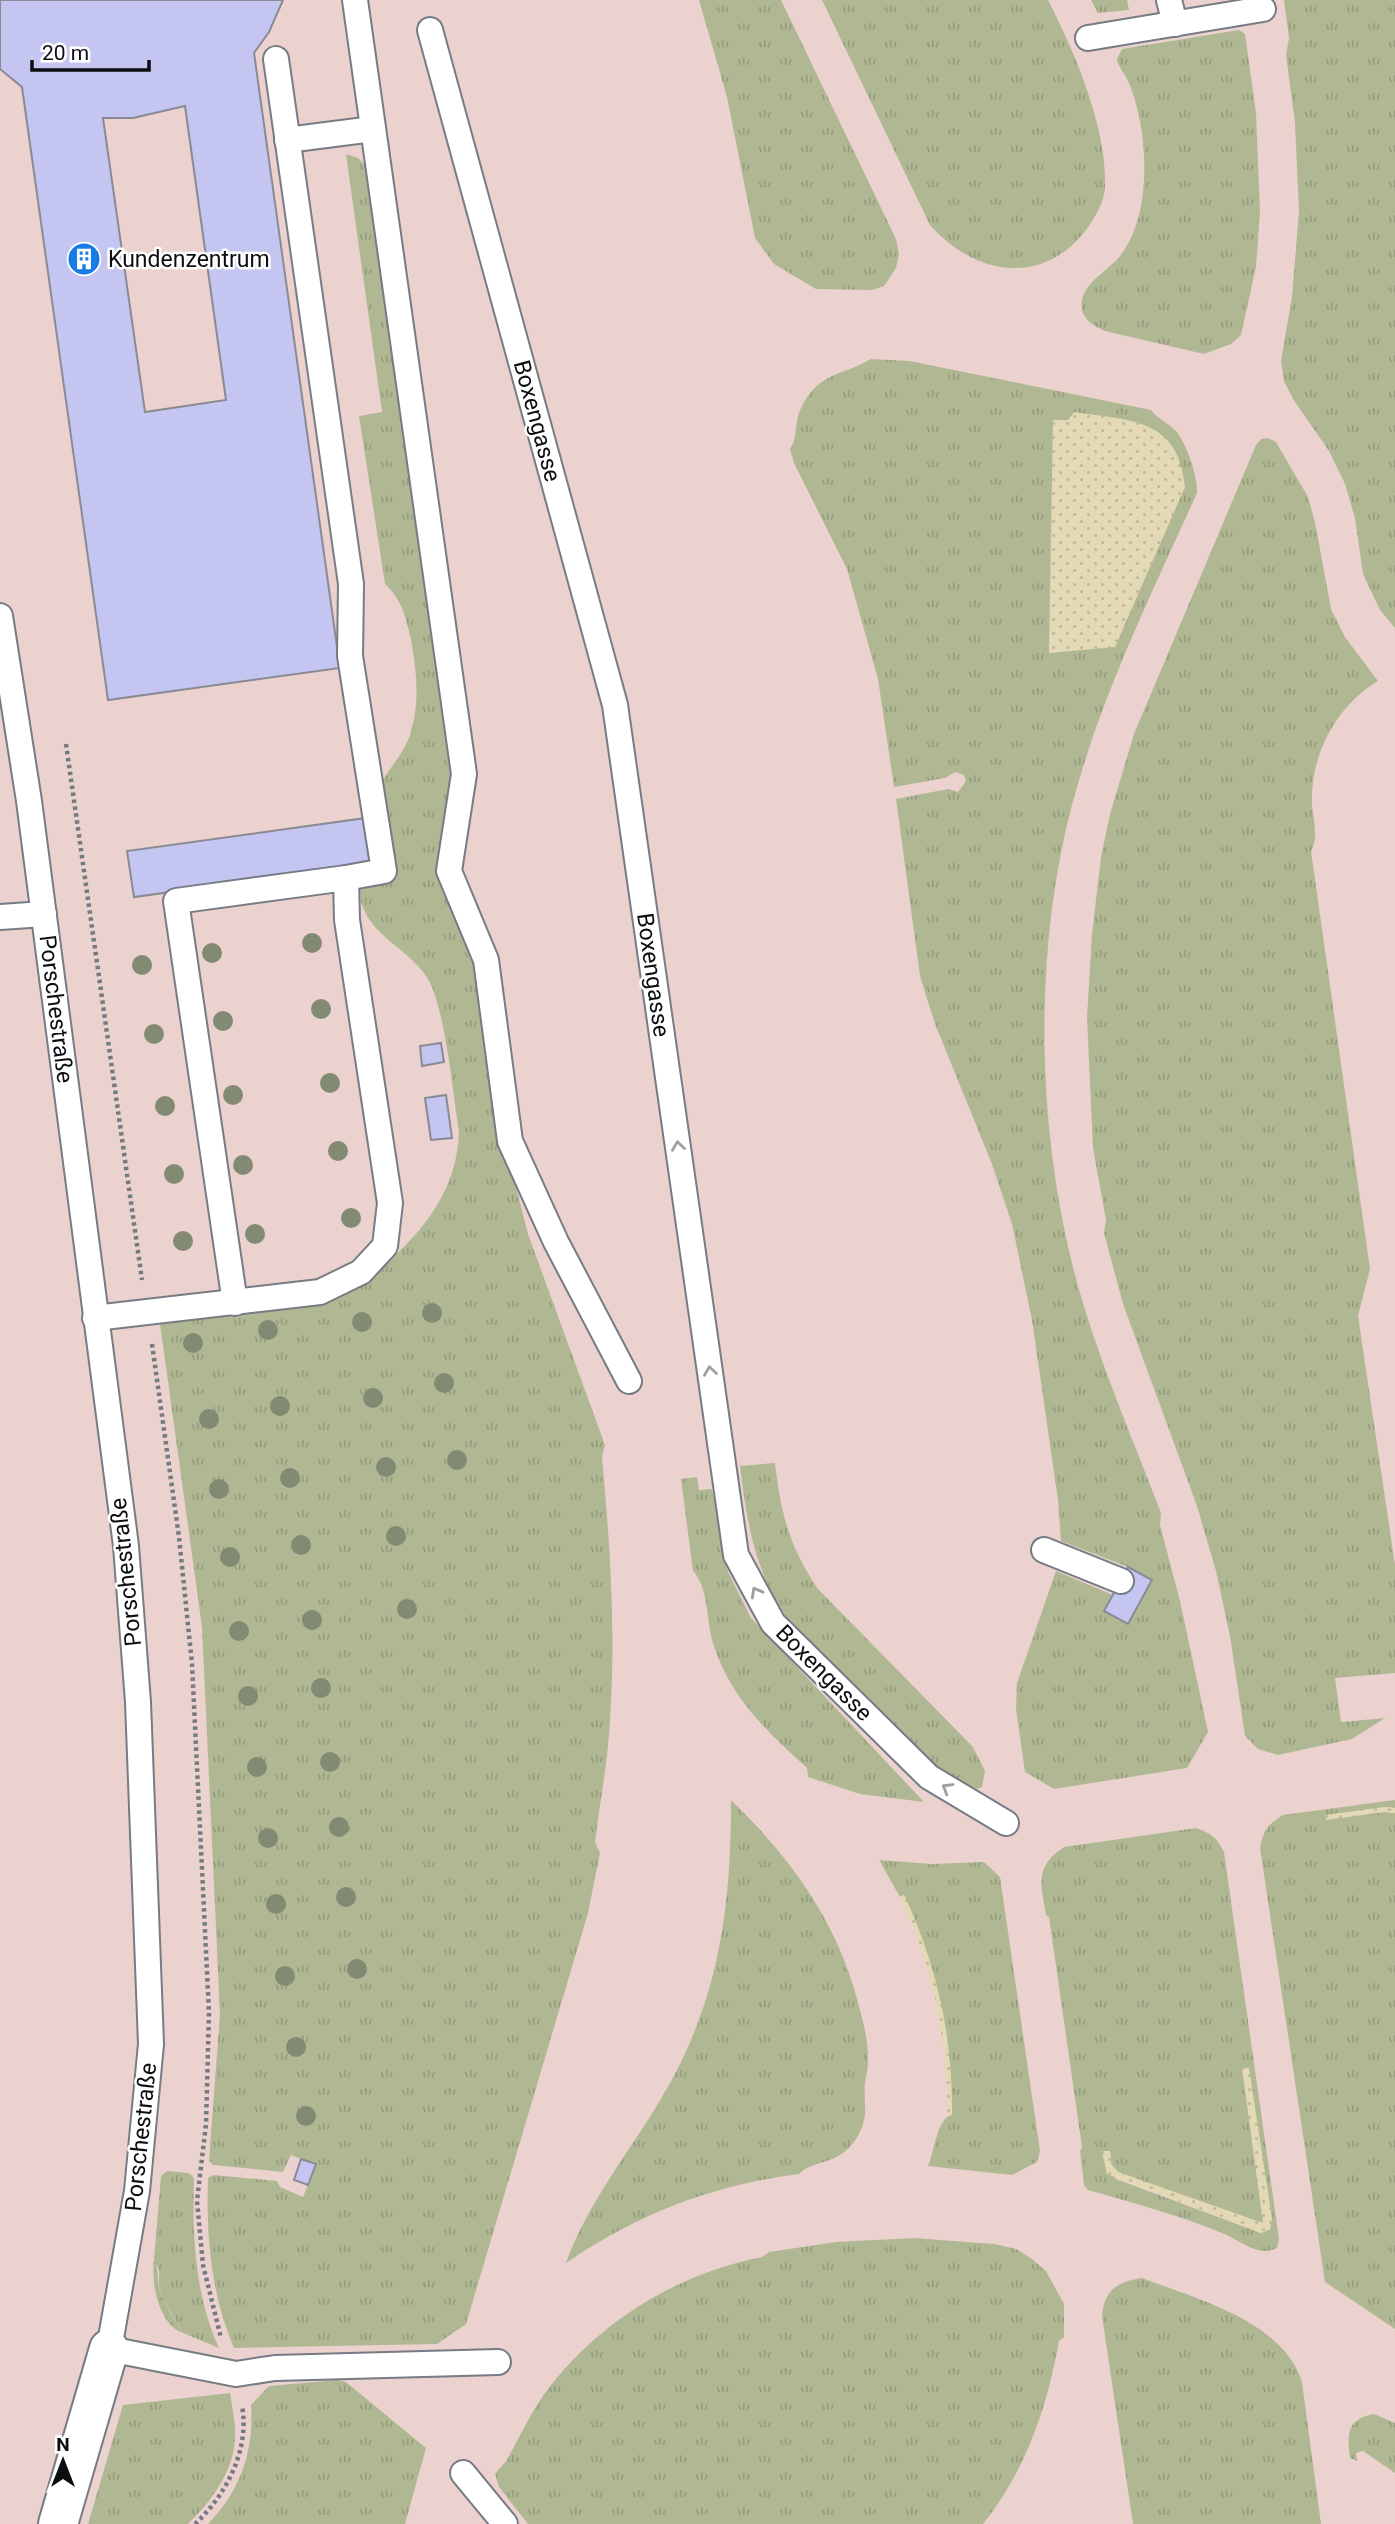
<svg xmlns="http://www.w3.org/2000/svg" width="1395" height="2524" font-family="Roboto,sans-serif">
  <defs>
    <pattern id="grass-tufts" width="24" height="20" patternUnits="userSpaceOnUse" patternTransform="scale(1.75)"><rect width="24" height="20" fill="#b0b893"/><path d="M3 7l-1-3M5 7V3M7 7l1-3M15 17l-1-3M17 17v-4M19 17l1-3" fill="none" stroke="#969d7e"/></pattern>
    <pattern id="wetland-marsh" width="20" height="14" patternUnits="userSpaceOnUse" patternTransform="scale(1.75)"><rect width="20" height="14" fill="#b0b893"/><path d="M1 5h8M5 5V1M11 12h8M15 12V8" fill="none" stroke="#969d7e"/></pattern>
    <pattern id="sand-dots" width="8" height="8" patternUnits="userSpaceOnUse" patternTransform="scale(1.75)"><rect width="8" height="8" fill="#e3d9b4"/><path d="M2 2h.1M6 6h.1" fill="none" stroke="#c2b99a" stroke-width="1.8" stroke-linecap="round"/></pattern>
  </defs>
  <rect width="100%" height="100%" fill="#dde3ee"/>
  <rect fill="#ecd2ce" x="0" y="0" width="1395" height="2524"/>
  <g fill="url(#grass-tufts)" fill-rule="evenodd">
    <path d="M699,0H781L896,239L899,254L896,268L884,286L872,290L816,289L774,264L755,238L727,97Z"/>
    <path d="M822,0H1048C1075,53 1107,127 1105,188C1104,204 1092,223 1082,235C1037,288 971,272 930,225Z"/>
    <path d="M1091,0H1127L1129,10L1098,13Z"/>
    <path d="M1284,0H1395V628L1380,610L1363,574L1355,518L1345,484L1329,451L1293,399L1284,381L1281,361L1292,297L1299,211L1295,123L1286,55L1289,38Z"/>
    <path d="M1239,30L1245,34L1256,113L1260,212L1256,267L1241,335L1231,344L1204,354L1105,331C1091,325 1079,317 1082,300C1085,282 1110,269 1120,256C1154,214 1149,123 1126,77C1123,71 1119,68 1117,59L1122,49Z"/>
    <path d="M346,154L358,158L367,167L452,735V780L444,846L478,970L510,1164L528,1234L605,1445L602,1457C610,1544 616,1631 610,1720C608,1760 600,1802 595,1842L600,1853L588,1913L466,2324L437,2344L234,2348C211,2294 206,2237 208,2178L213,2175L277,2181L280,2187L303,2197L316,2165L291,2155L283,2172L213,2165L209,2161L220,2014L202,1627L160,1324L322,1304C348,1297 365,1283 385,1265C426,1228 457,1189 459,1132C453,1095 445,1003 426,976C409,950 372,936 362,905C356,888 366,818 373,800C381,776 402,758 410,735C420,704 417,672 411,640C406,617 402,600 385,584L359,416L382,412Z"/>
    <path d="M871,359L910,361L1151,410C1158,419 1168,423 1176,431C1187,444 1198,478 1197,493C1151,595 1101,696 1072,805C1030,964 1037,1157 1086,1313C1107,1380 1136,1447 1161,1513L1160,1525L1180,1601L1208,1732L1187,1768L1054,1789L1025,1772L1016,1709L1017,1683L1056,1571L1113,1595L1104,1611L1128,1624L1152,1580L1128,1567L1061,1541L1058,1500L1032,1320L1012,1224L992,1164L935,1024L920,976L896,799L948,789L958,792L966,781L964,775L955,772L945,778L894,787L878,679L847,569L794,463L790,449C797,440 795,424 799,413C816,371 841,377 871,359Z"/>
    <path d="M1268,438L1276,442L1308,497L1315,522L1331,609L1345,637L1378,681C1336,706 1310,756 1312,804C1313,819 1319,838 1311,851L1370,1269L1358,1316L1395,1565V1673L1335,1678L1341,1722L1385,1718L1352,1739L1278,1755L1258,1749L1245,1736L1230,1636L1216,1571L1197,1506L1123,1304L1104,1233L1106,1220L1093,1148L1087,1018L1092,934L1101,857L1110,814L1134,734L1256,445L1261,439Z"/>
    <path d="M775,1463C781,1514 789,1546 818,1589L973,1747L985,1771L982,1787L977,1789L947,1776L928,1762L788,1619C754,1571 747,1522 740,1466Z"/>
    <path d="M697,1477L699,1490L712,1489L728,1572L751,1618L924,1802L860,1794L808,1777L807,1768C767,1732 729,1696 713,1643C706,1621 709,1588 693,1571L681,1479Z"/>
    <path d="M731,1800C793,1860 840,1926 860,2010C866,2032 871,2056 866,2077C861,2100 872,2114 856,2139C837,2167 813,2159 799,2174C712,2185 638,2214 566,2263C588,2202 629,2153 662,2097C719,2001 731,1910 731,1800Z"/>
    <path d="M1395,1800V1808L1384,1807V1812L1395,1813V2329L1325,2282L1260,1848C1263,1831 1268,1824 1283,1815Z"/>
    <path d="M1196,1828C1211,1833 1217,1838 1224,1852L1279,2239L1277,2248C1258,2258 1240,2240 1222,2233C1179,2215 1133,2203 1088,2190L1084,2185L1080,2151L1082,2147L1049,1917L1046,1915C1041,1884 1034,1867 1064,1847ZM1102,2151H1110L1111,2164L1118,2172L1261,2225L1265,2219L1270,2229L1261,2233L1116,2179Z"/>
    <path d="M879,1860L932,1864L984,1862L1000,1877L1040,2151L1037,2162L1012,2175L928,2166C934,2153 937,2119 951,2115C951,2037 937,1966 904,1895L900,1897Z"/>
    <path d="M167,2171L189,2173L194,2178C192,2235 195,2295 219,2348L183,2333L163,2299L159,2286V2270L154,2259L161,2176Z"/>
    <path d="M914,2238L994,2244L1016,2249L1032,2259L1046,2271L1064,2304V2337L1059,2341C1047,2408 1026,2470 983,2524H528L499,2487L495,2474C499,2468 505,2464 508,2458C520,2436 530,2414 545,2393C598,2322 676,2274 762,2257L769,2252L836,2242Z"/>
    <path d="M1142,2278C1197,2299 1283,2321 1302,2382L1321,2524H1133L1102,2316C1104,2290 1117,2282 1142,2278Z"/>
    <path d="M337,2380L346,2382L426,2448L405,2524H208C241,2490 254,2451 251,2405L269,2386Z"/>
    <path d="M230,2393C232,2407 236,2423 235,2438C234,2471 211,2502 188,2524H88L123,2405Z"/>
    <path d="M1374,2414L1395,2423V2473L1363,2451L1356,2453L1357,2461L1350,2458C1347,2433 1347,2419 1374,2414Z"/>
  </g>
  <path fill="url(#wetland-marsh)" d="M154,2259C159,2270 157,2276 159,2287C163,2303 175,2319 183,2333C158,2324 151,2283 154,2259Z"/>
  <g fill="url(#sand-dots)">
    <path d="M1074,412C1131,421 1178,417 1185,487L1115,647L1049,653L1053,420H1068Z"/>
    <path d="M1384,1807L1395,1808V1813L1384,1812L1326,1820L1325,1815Z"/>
    <path d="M904,1895C937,1965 953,2037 952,2115H947C948,2038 932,1967 900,1897Z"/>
    <path d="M1242,2068H1249L1272,2219L1270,2229L1261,2233L1107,2174L1102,2151H1110L1111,2164L1118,2172L1263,2223Z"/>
  </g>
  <g fill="#c4c6f1" stroke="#8a8a95" stroke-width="2" fill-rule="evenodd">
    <path d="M0,0H283L269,32L254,53L340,668L108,700L22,87L0,69ZM185,106L226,400L145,412L103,118H133Z"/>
    <path d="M366,818L373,864L134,897L127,851Z"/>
    <path d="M441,1043L444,1062L422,1066L420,1046Z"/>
    <path d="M446,1095L452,1138L431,1140L425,1098Z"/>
    <path d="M1128,1567L1152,1580L1128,1624L1104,1611Z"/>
    <path d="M301,2159L316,2164L308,2185L294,2180Z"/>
  </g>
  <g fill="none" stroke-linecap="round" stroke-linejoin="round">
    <defs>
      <g id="lane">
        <path d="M355,0L464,774L449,871L486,960L510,1141L556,1242L629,1381"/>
        <path d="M1169,0L1175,24"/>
        <path d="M430,30L615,705L736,1555L773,1623L929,1777L1006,1823"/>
        <path d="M1088,38L1263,9"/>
        <path d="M287,140L373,129"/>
        <path d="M0,616L29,801L126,1546L138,1702L151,2044L137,2191L109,2349L236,2374L275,2368L498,2362"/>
        <path d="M0,917L44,914"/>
        <path d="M235,1303L176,901L346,878"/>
        <path d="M95,1318L320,1292L361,1272L385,1246L390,1203L347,920L346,878L384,871L350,656L351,584L276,59"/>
        <path d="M1044,1550L1121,1581"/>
        <path d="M463,2473L505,2524"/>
      </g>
      <path id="street" d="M58,2524L109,2349"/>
    </defs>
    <use href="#lane" stroke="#767b85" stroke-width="28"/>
    <use href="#street" stroke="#767b85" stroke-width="42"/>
    <g stroke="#757981" stroke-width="4.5" stroke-dasharray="3.5 3.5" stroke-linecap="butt">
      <path d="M66,744L142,1280"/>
      <path d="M152,1344L179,1537L192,1664L209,2013L206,2124L197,2201L203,2265L221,2338"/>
      <path d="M195,2524C226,2495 250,2450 242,2406"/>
    </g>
    <use href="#lane" stroke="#fff" stroke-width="24"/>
    <use href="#street" stroke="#fff" stroke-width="38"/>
  </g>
  <g fill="#838a73">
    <circle cx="312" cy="943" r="10"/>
    <circle cx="212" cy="953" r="10"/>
    <circle cx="142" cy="965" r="10"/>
    <circle cx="321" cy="1009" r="10"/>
    <circle cx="223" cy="1021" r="10"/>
    <circle cx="154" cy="1034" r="10"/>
    <circle cx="330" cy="1083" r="10"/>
    <circle cx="233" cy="1095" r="10"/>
    <circle cx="165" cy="1106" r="10"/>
    <circle cx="338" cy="1151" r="10"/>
    <circle cx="243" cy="1165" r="10"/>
    <circle cx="174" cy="1174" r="10"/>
    <circle cx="351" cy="1218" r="10"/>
    <circle cx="255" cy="1234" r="10"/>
    <circle cx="183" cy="1241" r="10"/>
    <circle cx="432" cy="1313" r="10"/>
    <circle cx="362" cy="1322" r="10"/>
    <circle cx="268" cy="1330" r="10"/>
    <circle cx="193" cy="1343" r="10"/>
    <circle cx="444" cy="1383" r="10"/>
    <circle cx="373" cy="1398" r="10"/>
    <circle cx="280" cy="1406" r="10"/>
    <circle cx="209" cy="1419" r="10"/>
    <circle cx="457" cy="1460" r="10"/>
    <circle cx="386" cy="1467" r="10"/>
    <circle cx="290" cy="1478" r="10"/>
    <circle cx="219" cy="1489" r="10"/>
    <circle cx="396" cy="1536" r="10"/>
    <circle cx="301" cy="1545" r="10"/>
    <circle cx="230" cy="1557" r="10"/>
    <circle cx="407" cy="1609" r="10"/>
    <circle cx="312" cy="1620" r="10"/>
    <circle cx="239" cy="1631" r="10"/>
    <circle cx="321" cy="1688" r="10"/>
    <circle cx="248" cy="1696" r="10"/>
    <circle cx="330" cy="1762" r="10"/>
    <circle cx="257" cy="1767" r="10"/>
    <circle cx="339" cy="1827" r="10"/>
    <circle cx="268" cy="1838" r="10"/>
    <circle cx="346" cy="1897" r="10"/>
    <circle cx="276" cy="1904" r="10"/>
    <circle cx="357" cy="1969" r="10"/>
    <circle cx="285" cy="1976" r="10"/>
    <circle cx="296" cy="2047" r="10"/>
    <circle cx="306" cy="2116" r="10"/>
  </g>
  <defs><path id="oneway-chevron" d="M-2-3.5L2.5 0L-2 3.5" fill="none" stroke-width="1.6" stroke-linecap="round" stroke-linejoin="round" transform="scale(1.75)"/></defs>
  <g stroke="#9e9fa0">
    <use href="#oneway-chevron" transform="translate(678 1146) rotate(-98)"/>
    <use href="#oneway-chevron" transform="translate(710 1371) rotate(-98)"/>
    <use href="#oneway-chevron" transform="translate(756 1592) rotate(-119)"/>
    <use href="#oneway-chevron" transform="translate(947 1788) rotate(-149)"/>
  </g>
  <defs>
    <symbol id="building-disc" viewBox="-11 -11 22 22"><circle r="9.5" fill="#197be4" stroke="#fff"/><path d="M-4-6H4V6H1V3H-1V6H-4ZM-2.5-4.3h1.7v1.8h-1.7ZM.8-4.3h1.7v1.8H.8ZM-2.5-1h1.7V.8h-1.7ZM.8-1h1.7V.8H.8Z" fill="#fff"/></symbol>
  </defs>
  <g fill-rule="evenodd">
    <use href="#building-disc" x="65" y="240" width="38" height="38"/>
  </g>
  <g text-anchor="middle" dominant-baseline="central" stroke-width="5" stroke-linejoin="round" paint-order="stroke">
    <g font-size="23" fill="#0c0e12" stroke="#fff" text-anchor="start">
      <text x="108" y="259">Kundenzentrum</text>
    </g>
    <g font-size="23" fill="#0c0e12" stroke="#fff">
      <text transform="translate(537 421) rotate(75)">Boxengasse</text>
      <text transform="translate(653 975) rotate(82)">Boxengasse</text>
      <text transform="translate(56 1009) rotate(83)">Porschestraße</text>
      <text transform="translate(126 1572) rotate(-96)">Porschestraße</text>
      <text transform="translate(824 1673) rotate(45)">Boxengasse</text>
      <text transform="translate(141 2137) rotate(-84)">Porschestraße</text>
    </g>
  </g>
  <g transform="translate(63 2461)" stroke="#ffffff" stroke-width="5" paint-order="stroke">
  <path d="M0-5L12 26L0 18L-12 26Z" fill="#0c0e12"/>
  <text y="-10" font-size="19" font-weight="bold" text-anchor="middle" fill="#0c0e12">N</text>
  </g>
  <path d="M32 60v10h117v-10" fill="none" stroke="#0c0e12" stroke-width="3.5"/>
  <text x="42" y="60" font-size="21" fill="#0c0e12" stroke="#ffffff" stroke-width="5" paint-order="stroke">20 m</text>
</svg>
